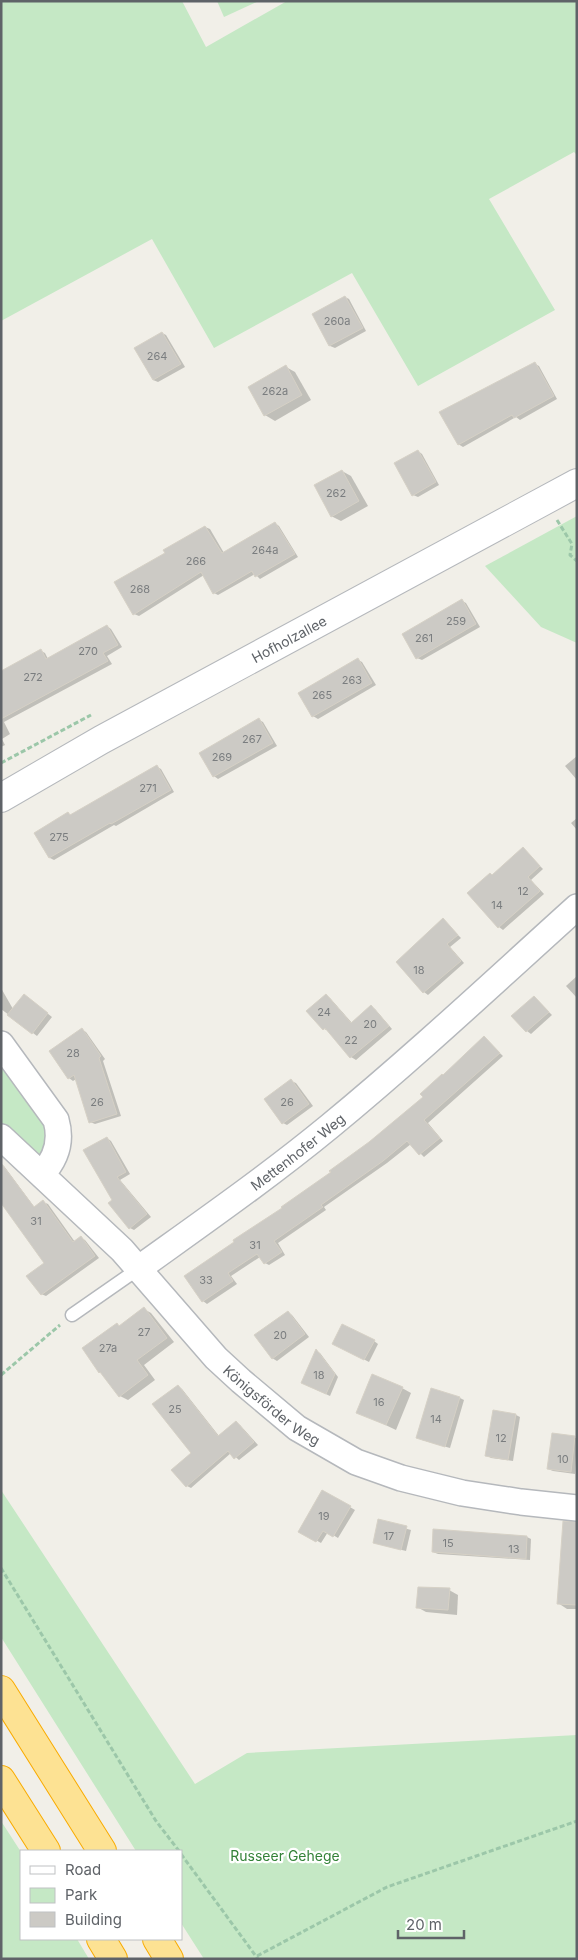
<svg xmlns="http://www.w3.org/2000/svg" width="578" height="1960" font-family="Inter,sans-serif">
  <rect width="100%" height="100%" fill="#f1efe8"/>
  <g fill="#c5e8c5">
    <path d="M1,1H182L206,47L287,1H577V155L574,152L489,199L555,310L418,386L352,273L214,348L152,239L1,321Z"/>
    <path d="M217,1H259L224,17Z"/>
    <path d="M577,516V643L541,627L485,566Z"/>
    <path d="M1,1058L50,1126L45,1148L42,1153L38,1154L25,1146L1,1123Z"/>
    <path d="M1,1490L195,1784L247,1753L577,1735V1959H204L181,1923V1851H136L1,1637Z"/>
    <path d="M1,1821L21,1852V1939H77L89,1959H1Z"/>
  </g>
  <g fill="#0003">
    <path d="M345,297L349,299L366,331L335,348L330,346L313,314Z"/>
    <path d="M162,333L166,335L185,367L158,382L153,380Z"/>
    <path d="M535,364L539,366L557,399L520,420L516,417L463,447L458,444Z"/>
    <path d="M286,367L295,372L311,400L275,421L265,415L249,387Z"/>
    <path d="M418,451L422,454L439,485L418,497L413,495Z"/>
    <path d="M342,471L351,476L368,506L341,521L331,516Z"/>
    <path d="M275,523L279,526L298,557L260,579L255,574L218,595L214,593L204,575L139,616L134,614L166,553L205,527L210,529L224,553Z"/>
    <path d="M462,601L466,603L480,627L422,660L417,658Z"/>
    <path d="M107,626L111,629L122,647L107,656L112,664L4,722L10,734L2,739L5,745L1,747V672L41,651L45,653L48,659Z"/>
    <path d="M358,660L362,662L376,685L318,719L313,716Z"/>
    <path d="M259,720L263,722L277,746L218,779L214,776Z"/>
    <path d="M577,756V780L565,766Z"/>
    <path d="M157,767L161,769L174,792L116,826L114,825L54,860L50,858L36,833L68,814L71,815Z"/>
    <path d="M577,818V830L571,823Z"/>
    <path d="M523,849L543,869L531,880L544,894L503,930L499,927L493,876Z"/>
    <path d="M443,920L461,938L450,947L464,963L428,995L424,992L398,962Z"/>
    <path d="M577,976V998L566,986Z"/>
    <path d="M1,988L13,1009L28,998L52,1017L37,1036L1,1009Z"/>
    <path d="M326,995L330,998L352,1023L371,1007L375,1009L392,1029L356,1060L351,1057L329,1031L324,1029Z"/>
    <path d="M534,997L552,1015L531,1034L527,1031Z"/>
    <path d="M82,1030L86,1032L105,1059L103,1061L121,1116L95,1124L90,1122L76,1079L73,1081L69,1078Z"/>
    <path d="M484,1038L503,1056L428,1123L443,1141L424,1157L411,1144L387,1163L324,1207L326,1210L278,1243L285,1255L269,1265L265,1263L260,1257L231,1276L237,1284L207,1304L203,1301L284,1209L332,1173L425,1097L443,1076Z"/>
    <path d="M291,1081L296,1083L313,1106L287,1125L283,1123Z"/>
    <path d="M107,1138L111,1141L130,1174L120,1180L151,1217L134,1230L130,1228L114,1201Z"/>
    <path d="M1,1164L4,1166L35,1208L43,1202L48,1204L75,1242L81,1238L85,1240L99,1258L46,1296L41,1294L46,1263Z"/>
    <path d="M144,1309L151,1313L174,1342L144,1365L155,1380L128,1400L120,1396V1327Z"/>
    <path d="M288,1312L292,1315L309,1337L277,1361L272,1358Z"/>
    <path d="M374,1341L378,1344L369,1362L338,1346Z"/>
    <path d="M316,1351L320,1353L338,1377L330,1396L306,1385Z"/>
    <path d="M178,1386L182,1389L219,1436L236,1422L240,1425L258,1445L239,1460L231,1453L191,1488L187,1486L192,1453Z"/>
    <path d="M402,1388L411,1393L396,1430L358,1412Z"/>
    <path d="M460,1398L464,1400L450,1448L422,1440Z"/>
    <path d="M516,1415L520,1417L513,1461L491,1458L486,1455Z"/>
    <path d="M553,1435L577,1438L575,1474L553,1471L548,1469Z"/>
    <path d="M323,1491L355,1510L338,1538L328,1532L321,1543L300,1531Z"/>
    <path d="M379,1521L411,1530L406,1551L374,1543Z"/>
    <path d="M577,1536V1609H567L558,1603Z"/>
    <path d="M527,1537L531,1539L530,1560L438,1554L433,1552Z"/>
    <path d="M449,1590L458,1595L457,1615L426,1612L417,1607Z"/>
  </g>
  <g fill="#cccac5" stroke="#d6d1c6">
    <path d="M345,296L363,328L329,346L312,314Z"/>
    <path d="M162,332L181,364L153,380L134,348Z"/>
    <path d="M535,362L554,396L514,418L512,415L458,445L439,412Z"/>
    <path d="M286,365L302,395L264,416L248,387Z"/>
    <path d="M418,450L436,482L412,496L394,463Z"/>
    <path d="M342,470L359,501L331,517L314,485Z"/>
    <path d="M275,522L295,554L255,577L252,571L213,594L201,572L133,615L114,582L165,553L163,550L205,526L222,553Z"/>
    <path d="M462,599L476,624L416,659L402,634Z"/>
    <path d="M107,625L118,645L103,653L108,661L1,719V671L41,649L46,659Z"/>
    <path d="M358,658L372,683L312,717L298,693Z"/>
    <path d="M259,718L273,743L213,777L199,753Z"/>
    <path d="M157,765L171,790L111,824L110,823L49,858L34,833L68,812L70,815Z"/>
    <path d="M523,847L540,866L528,877L540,891L498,928L467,893L490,873L492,875Z"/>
    <path d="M443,918L458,935L447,944L461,961L423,993L396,962Z"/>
    <path d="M24,994L48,1013L32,1034L7,1015Z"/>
    <path d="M326,994L351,1023L371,1005L389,1026L350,1058L325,1028L323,1030L306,1011Z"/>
    <path d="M534,996L549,1012L526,1032L511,1016Z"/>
    <path d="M82,1028L101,1056L99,1058L117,1114L89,1123L74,1075L68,1079L49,1051Z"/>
    <path d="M484,1036L500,1053L424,1120L440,1138L419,1155L407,1141L383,1161L321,1205L323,1207L274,1241L282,1252L264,1264L257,1254L228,1273L233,1281L202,1302L184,1276L234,1242L233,1240L282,1208L281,1207L331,1172L329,1171L369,1142L423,1097L420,1094L442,1074L443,1075Z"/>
    <path d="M291,1079L309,1104L282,1124L264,1099Z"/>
    <path d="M107,1137L126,1172L117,1177L147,1214L129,1229L108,1203L112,1200L83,1150Z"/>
    <path d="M1,1163L34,1207L43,1200L73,1242L81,1236L95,1256L41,1295L26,1276L44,1263L1,1203Z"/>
    <path d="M144,1307L167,1338L137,1360L148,1375L119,1397L100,1372L99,1373L82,1348L117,1323L119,1326Z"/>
    <path d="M288,1311L305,1334L272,1359L254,1335Z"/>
    <path d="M342,1324L375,1340L364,1360L332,1344Z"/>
    <path d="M316,1349L335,1374L326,1394L301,1383Z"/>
    <path d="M372,1374L403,1387L386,1425L356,1413Z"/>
    <path d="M178,1385L218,1436L236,1421L254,1442L234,1459L228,1451L186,1487L171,1470L191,1453L152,1404Z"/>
    <path d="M431,1388L460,1397L445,1447L416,1438Z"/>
    <path d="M493,1410L516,1414L508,1460L485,1456Z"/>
    <path d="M552,1433L575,1436L571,1472L547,1469Z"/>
    <path d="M322,1490L351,1506L333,1537L323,1531L316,1542L298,1532Z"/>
    <path d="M378,1519L407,1526L401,1550L373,1543Z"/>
    <path d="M563,1521L577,1522V1605L557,1604Z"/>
    <path d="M433,1529L527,1536L526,1559L432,1552Z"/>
    <path d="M418,1587L450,1588L448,1610L416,1608Z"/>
  </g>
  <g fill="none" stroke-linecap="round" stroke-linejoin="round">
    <defs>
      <path id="service" d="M72,1315L138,1269"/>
      <g id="minor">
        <path d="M1,1044L56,1120C62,1141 56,1159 42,1174"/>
        <path id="s1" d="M1,1137L122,1250L216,1358L241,1381L297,1428L356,1462L401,1478L462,1493L521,1502L577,1508"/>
        <path id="s2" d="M138,1269C202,1223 268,1177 330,1126C415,1056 495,981 577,907"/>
      </g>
      <g id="tertiary">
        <path id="s3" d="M1,798L101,740L577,483"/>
      </g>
      <g id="motorway">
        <path d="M1,1690L102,1851"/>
        <path d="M1,1780L46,1851"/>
        <path d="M101,1939L113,1959"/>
        <path d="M157,1939L169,1959"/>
      </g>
    </defs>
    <use href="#service" stroke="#b5b8bc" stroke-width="15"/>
    <use href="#minor" stroke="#b5b8bc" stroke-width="28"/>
    <use href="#tertiary" stroke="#b5b8bc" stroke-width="30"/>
    <use href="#motorway" stroke="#f9ab00" stroke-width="30"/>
    <g stroke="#9cc7a9" stroke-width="3" stroke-dasharray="5 2.5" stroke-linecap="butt">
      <path d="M557,520L572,544L570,555L577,561"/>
      <path d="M1,763L91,715"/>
      <path d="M1,1375L60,1325"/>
      <path d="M1,1568L156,1821L179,1851"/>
      <path d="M181,1854L258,1959"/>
      <path d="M257,1956L387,1887L577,1821"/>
    </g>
    <use href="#service" stroke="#fff" stroke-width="12"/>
    <use href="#minor" stroke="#fff" stroke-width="25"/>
    <use href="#tertiary" stroke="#fff" stroke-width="28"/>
    <use href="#motorway" stroke="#fde293" stroke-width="28"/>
  </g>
  <g text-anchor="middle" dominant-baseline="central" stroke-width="4.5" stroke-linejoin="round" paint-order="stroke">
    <g font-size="11" fill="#7a7d7f">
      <text x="337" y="321">260a</text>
      <text x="157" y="356">264</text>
      <text x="275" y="391">262a</text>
      <text x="336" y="493">262</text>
      <text x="265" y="550">264a</text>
      <text x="196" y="561">266</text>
      <text x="140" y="589">268</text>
      <text x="456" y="621">259</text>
      <text x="424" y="638">261</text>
      <text x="88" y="651">270</text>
      <text x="33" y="677">272</text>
      <text x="352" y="680">263</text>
      <text x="322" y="695">265</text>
      <text x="252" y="739">267</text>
      <text x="222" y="757">269</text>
      <text x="148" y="788">271</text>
      <text x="59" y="837">275</text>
      <text x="523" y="891">12</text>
      <text x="497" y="905">14</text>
      <text x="419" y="970">18</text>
      <text x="324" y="1012">24</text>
      <text x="370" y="1024">20</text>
      <text x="351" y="1040">22</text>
      <text x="73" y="1053">28</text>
      <text x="97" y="1102">26</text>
      <text x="287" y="1102">26</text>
      <text x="36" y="1221">31</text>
      <text x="255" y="1245">31</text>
      <text x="206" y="1280">33</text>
      <text x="144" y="1332">27</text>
      <text x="280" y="1335">20</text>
      <text x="108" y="1348">27a</text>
      <text x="319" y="1375">18</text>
      <text x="379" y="1402">16</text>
      <text x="175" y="1409">25</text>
      <text x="436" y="1419">14</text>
      <text x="501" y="1438">12</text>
      <text x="563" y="1459">10</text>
      <text x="324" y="1516">19</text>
      <text x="389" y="1536">17</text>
      <text x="448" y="1543">15</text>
      <text x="514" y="1549">13</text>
    </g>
    <g font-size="14" fill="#5f6368" stroke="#fff">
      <text stroke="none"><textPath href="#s3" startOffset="329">Hofholzallee</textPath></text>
      <text stroke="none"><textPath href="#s2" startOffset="198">Mettenhofer Weg</textPath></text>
      <text stroke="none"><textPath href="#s1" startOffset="382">Königsförder Weg</textPath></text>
    </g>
    <g font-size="14" fill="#348238" stroke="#fff">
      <text x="285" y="1855">Russeer Gehege</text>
    </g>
  </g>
  <rect width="578" height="1960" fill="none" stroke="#5f6368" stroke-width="5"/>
  <rect x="20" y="1850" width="162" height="90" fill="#ffffff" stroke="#bfc1c3"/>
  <rect x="30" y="1866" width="25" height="8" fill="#ffffff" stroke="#bfc1c3"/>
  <text x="65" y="1875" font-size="15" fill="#5f6368">Road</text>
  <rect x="30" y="1888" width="25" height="15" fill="#c5e8c5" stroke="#bfc1c3"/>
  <text x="65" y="1900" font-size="15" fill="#5f6368">Park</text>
  <rect x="30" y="1912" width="25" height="15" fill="#cccac5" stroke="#bfc1c3"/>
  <text x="65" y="1925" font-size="15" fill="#5f6368">Building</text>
  <path d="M398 1930v8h66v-8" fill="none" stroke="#5f6368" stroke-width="2.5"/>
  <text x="406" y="1930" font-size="15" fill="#5f6368" stroke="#ffffff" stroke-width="4" paint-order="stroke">20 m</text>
</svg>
